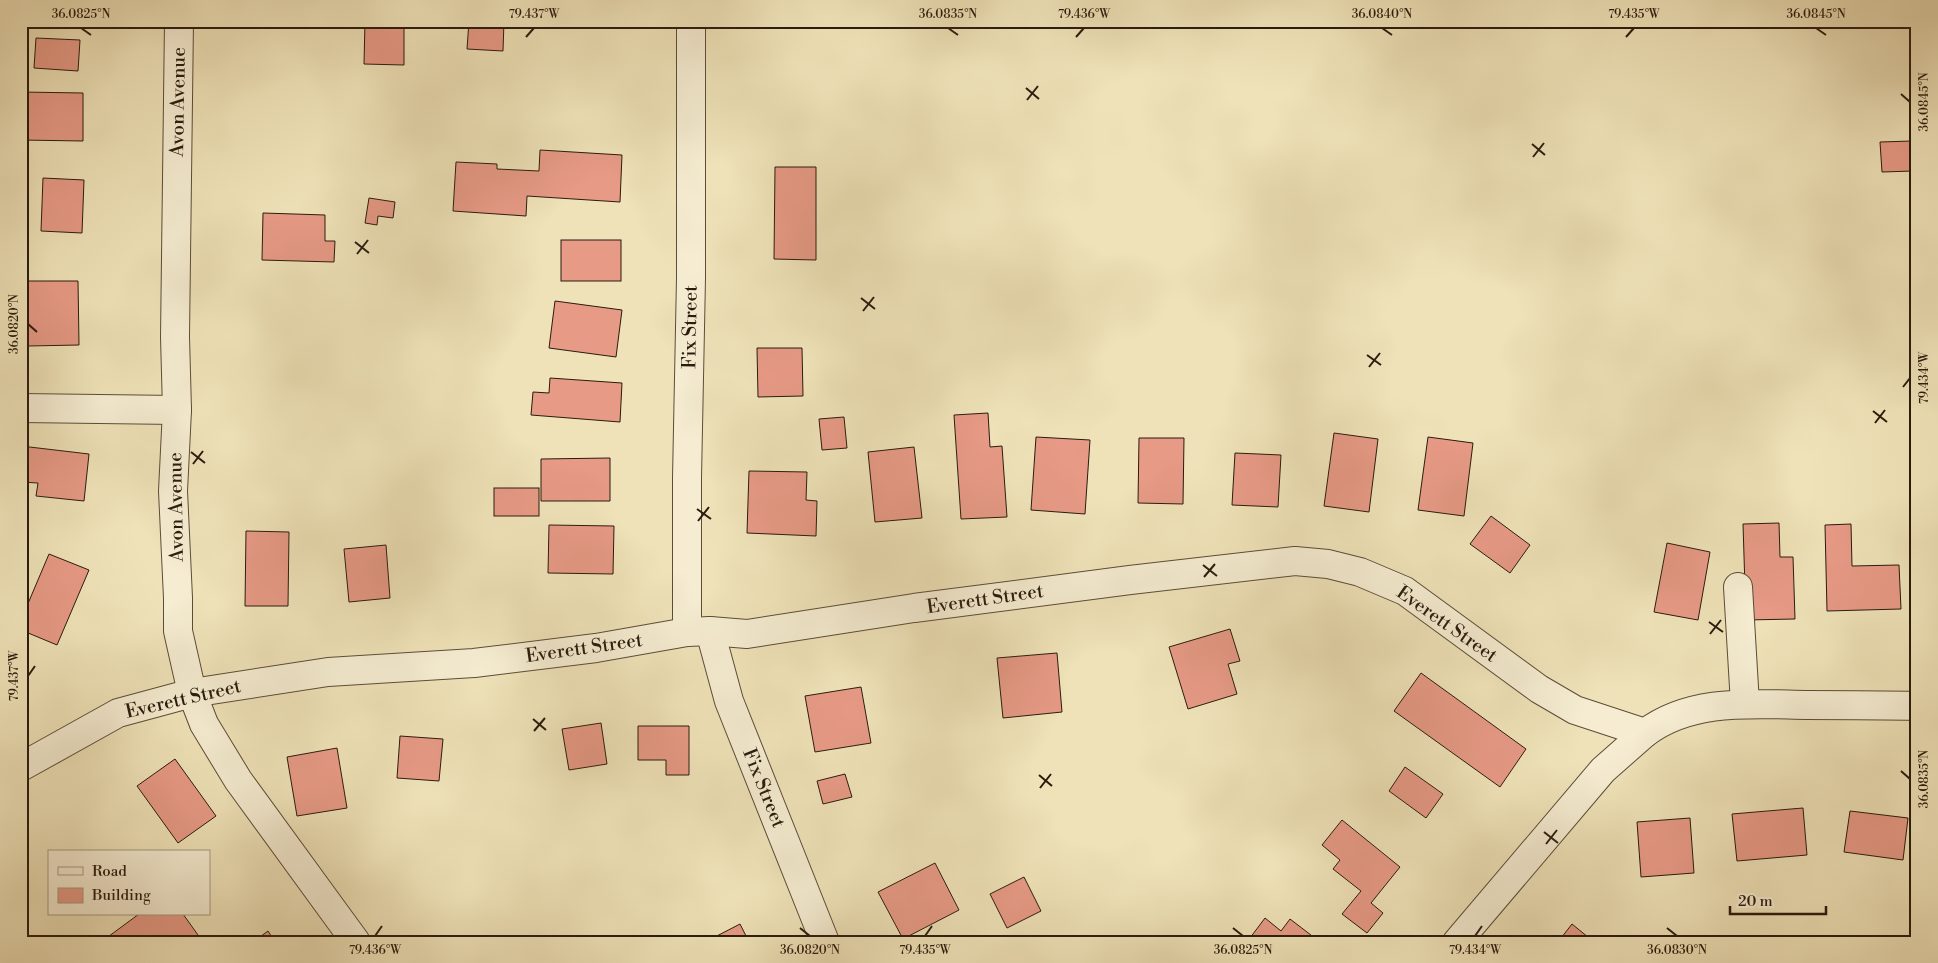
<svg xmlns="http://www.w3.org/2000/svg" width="1938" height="963" font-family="'Libre Bodoni',serif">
  <rect width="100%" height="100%" fill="#efe2b8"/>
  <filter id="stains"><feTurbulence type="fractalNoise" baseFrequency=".004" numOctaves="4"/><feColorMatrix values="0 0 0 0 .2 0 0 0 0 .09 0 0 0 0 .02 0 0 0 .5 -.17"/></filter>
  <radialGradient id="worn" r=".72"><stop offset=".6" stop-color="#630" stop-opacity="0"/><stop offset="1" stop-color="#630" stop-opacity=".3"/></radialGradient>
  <g fill="#e79a86" stroke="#2a1b0e">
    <path d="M365,21H404V65L364,64Z"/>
    <path d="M469,21H504L503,51L467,49Z"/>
    <path d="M36,38L80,40L78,71L34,68Z"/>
    <path d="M1917,45V93L1913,46Z"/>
    <path d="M21,92L83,93V141L21,140Z"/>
    <path d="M1912,141L1913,171L1882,172L1880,142Z"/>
    <path d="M540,150L622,155L620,202L527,196L526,216L453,211L456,162L497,164V169L539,171Z"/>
    <path d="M775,167H816V260L774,259Z"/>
    <path d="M43,178L84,180L82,233L41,231Z"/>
    <path d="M369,198L395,202L393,218L378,216L377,225L365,223Z"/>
    <path d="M263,213L325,215V241H335L334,262L262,260Z"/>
    <rect x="561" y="240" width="60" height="41"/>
    <path d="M27,281H78L79,345L28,346Z"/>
    <path d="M555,301L622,310L616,357L549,348Z"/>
    <path d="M757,348H802L803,396L758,397Z"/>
    <path d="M550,378L622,383L620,422L531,415L533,392L549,393Z"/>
    <path d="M988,413L990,447L1002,446L1007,517L961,519L954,415Z"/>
    <path d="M844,417L847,448L822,450L819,419Z"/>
    <path d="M1334,433L1378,439L1369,512L1324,506Z"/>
    <path d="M1036,437L1090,440L1085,514L1031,510Z"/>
    <path d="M1428,437L1473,443L1464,516L1418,510Z"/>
    <path d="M1139,438H1184L1183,504L1138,503Z"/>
    <path d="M21,446L89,454L84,501L36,496L38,483L21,482Z"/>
    <path d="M914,447L922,518L875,522L868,452Z"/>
    <path d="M1235,453L1281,455L1278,507L1232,505Z"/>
    <path d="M610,458V501H541V459Z"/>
    <path d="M749,471L807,472L806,500L817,501L816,536L747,533Z"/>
    <rect x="494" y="488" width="45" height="28"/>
    <path d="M1491,516L1530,545L1510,573L1470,544Z"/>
    <path d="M1779,523L1780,557H1793L1795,619L1746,620L1743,524Z"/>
    <path d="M1851,524L1852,566L1899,565L1901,609L1827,611L1825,525Z"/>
    <path d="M549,525L614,526L613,574L548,573Z"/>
    <path d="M246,531L289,532L288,606H245Z"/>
    <path d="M1667,543L1710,552L1698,620L1654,612Z"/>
    <path d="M386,545L390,598L349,602L344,549Z"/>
    <path d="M49,554L89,570L57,645L21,630V620Z"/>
    <path d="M1230,629L1240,661L1228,664L1237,694L1188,709L1169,647Z"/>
    <path d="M1057,653L1062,712L1003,718L997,658Z"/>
    <path d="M1421,673L1526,749L1500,787L1394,711Z"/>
    <path d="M861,687L871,743L815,752L805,696Z"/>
    <path d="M601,723L607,764L569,770L562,729Z"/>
    <path d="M638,726H689V775H666V760H638Z"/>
    <path d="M400,736L443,739L439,781L397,778Z"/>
    <path d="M337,748L347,808L297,816L287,757Z"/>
    <path d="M175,759L216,816L178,843L137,786Z"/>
    <path d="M1405,767L1443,794L1426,818L1389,791Z"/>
    <path d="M845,774L852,797L823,804L817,781Z"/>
    <path d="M1803,808L1807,855L1737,861L1732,814Z"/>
    <path d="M1850,811L1908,818L1903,860L1844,852Z"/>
    <path d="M1690,818L1694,873L1641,877L1637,822Z"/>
    <path d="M1342,820L1400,867L1371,903L1383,913L1367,933L1342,914L1361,891L1333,869L1340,860L1322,845Z"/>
    <path d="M935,863L959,910L903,939L878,892Z"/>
    <path d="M1024,877L1041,911L1007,928L990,894Z"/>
    <path d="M139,914H183L203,942H101Z"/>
    <path d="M1265,918L1281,931L1290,919L1320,942H1247Z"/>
    <path d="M740,924L749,942H712L711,939Z"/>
    <path d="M1572,924L1594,942H1558Z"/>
    <path d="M268,931L275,942H253Z"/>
  </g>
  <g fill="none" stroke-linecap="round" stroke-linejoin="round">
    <defs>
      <g id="minor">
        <path d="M179,21L175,337L177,410L173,491L178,598V631L192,693L204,724L238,780L356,942"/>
        <path d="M21,408L177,410"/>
        <path d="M1738,587L1745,704"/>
        <path d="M710,631L729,701L825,942"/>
        <path d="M687,632V478L691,278V21"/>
        <path d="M21,767L118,713L192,693L328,672L474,663L596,648L687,632L710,631L747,634L914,608L1130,580L1295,561L1328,564L1360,572L1405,591L1539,689L1575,710L1645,733C1691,698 1752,704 1806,705C1843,705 1880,705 1917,706"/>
        <path d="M1457,942L1603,770L1645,733"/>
      </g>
    </defs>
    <use href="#minor" stroke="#5b4d38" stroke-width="30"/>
    <use href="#minor" stroke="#f5ecd1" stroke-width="28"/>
  </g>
  <path fill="none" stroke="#2a1b0e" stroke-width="2" d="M81,28L91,35M948,28L958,35M1382,28L1392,35M1816,28L1826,35M526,37L534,28M1076,37L1084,28M1626,37L1634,28M1026,88L1039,99M1901,94L1910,102M1027,100L1038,86M1532,144L1545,155M1533,157L1544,143M355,242L369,253M357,254L368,240M861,298L875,309M863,311L874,297M28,324L37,332M1367,355L1381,365M1369,367L1380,353M1903,387L1910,378M1873,411L1887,422M1875,423L1885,410M191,452L205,463M193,464L203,451M697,509L711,519M698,521L709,507M1203,565L1217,576M1204,577L1215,564M1709,622L1723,632M1710,634L1721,620M28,676L35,666M533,719L546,730M534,731L545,718M1901,771L1910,779M1039,775L1052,786M1040,788L1051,774M1544,832L1558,843M1546,844L1557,830M800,928L810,936M1233,928L1243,936M1667,928L1677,936M375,936L382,926M925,936L932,926M1475,936L1482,926"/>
  <g text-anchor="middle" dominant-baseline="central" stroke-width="4" stroke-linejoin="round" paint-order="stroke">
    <g font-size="19" fill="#2a1b0e" stroke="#f5ecd1">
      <text transform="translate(178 102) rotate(-89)">Avon Avenue</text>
      <text transform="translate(690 327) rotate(-89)">Fix Street</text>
      <text transform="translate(176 507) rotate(-91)">Avon Avenue</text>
      <text transform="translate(985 599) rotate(-8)">Everett Street</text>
      <text transform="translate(1447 624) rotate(35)">Everett Street</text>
      <text transform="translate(584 648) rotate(-8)">Everett Street</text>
      <text transform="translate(183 699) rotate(-13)">Everett Street</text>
      <text transform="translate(764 788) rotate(68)">Fix Street</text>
    </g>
  </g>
  <rect width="1938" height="963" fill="none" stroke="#efe2b8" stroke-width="55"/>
  <rect x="48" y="850" width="162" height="65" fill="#f5ecd1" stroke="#a49883"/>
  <rect x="58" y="867" width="25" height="8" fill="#f5ecd1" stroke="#a49883"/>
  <text x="92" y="876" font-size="15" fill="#2a1b0e">Road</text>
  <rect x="58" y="888" width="25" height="15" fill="#e79a86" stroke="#a49883"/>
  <text x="92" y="900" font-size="15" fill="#2a1b0e">Building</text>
  <path d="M1730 906v8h96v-8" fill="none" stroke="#2a1b0e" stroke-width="2.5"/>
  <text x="1738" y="906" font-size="15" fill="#2a1b0e" stroke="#f5ecd1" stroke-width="4" paint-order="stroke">20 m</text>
  <rect x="28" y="28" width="1882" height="908" fill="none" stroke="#2a1b0e" stroke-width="2"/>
  <g font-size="12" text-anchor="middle" fill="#2a1b0e">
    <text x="81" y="18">36.0825°N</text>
    <text x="534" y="18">79.437°W</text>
    <text x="948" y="18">36.0835°N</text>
    <text x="1084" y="18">79.436°W</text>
    <text x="1382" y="18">36.0840°N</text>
    <text x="1634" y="18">79.435°W</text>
    <text x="1816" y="18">36.0845°N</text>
    <text transform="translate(1924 102) rotate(-90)" y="4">36.0845°N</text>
    <text transform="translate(14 324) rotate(-90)" y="4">36.0820°N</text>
    <text transform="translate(1924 378) rotate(-90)" y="4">79.434°W</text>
    <text transform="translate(14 676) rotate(-90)" y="4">79.437°W</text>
    <text transform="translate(1924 779) rotate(-90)" y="4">36.0835°N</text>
    <text x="375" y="954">79.436°W</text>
    <text x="810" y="954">36.0820°N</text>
    <text x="925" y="954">79.435°W</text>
    <text x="1243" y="954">36.0825°N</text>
    <text x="1475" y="954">79.434°W</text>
    <text x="1677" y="954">36.0830°N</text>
  </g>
  <rect width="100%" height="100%" filter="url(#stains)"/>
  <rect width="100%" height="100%" fill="url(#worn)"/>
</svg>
